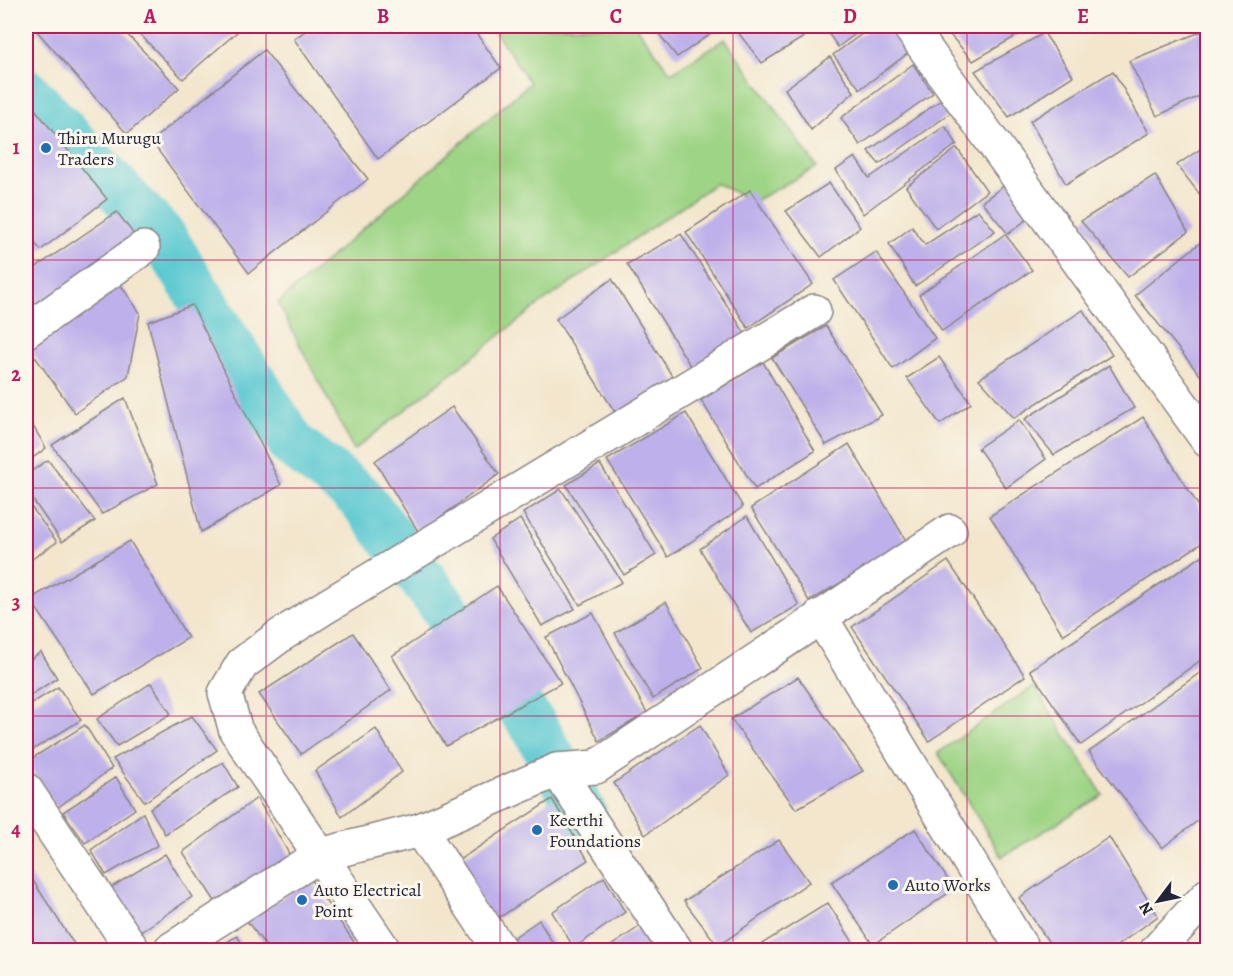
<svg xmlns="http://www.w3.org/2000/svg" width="1233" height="976" font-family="Alegreya,serif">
  <rect width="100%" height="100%" fill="#fbf7ec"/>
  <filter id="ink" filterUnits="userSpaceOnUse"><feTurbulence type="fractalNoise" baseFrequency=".0167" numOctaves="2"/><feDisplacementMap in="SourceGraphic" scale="12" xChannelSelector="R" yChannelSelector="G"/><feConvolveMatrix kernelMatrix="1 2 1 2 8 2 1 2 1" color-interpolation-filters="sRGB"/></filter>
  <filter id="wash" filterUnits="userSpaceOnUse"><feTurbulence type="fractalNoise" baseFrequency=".008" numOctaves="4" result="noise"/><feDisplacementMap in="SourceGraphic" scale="24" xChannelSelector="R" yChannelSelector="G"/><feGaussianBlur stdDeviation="1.35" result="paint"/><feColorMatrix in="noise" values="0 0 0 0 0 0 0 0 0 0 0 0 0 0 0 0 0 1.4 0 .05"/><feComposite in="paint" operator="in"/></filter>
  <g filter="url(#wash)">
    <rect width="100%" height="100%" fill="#f3e6cd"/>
    <g fill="#9ed485" stroke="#607b60" stroke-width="1.5">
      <path d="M491,26H640L637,28L671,73L725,39L817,167L753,202L716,183L537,306L354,450L278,303L530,83Z"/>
      <path d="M1034,686L1103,795L1002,857L938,753Z"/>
    </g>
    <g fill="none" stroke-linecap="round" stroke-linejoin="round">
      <path stroke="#5cc9d1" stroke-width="48" d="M26,92L162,236L292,444L360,497L534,726L583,813"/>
    </g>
    <g id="blocks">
      <g fill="#beb0ea">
        <path d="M40,26H119L179,88L127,134L36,30Z"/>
        <path d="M132,26H231L237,32L183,79Z"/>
        <path d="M312,26H471L501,68L378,159L294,39Z"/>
        <path d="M662,26H722L677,57L656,30Z"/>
        <path d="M733,26H812L815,30L762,63Z"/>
        <path d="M823,26H866L838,47Z"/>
        <path d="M873,26H893L911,51L860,89L833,55Z"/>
        <path d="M949,26H1034L973,61L944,28Z"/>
        <path d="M1205,30L1208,35V92L1157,116L1129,61Z"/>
        <path d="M1044,33L1073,76L1009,117L975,71Z"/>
        <path d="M264,50L368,179L249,273L151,141Z"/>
        <path d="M830,57L854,92L811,130L785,89Z"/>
        <path d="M913,64L933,93L860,145L841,118Z"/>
        <path d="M1113,71L1149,133L1066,184L1030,121Z"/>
        <path d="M26,98L107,199L41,250L26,234Z"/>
        <path d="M944,98L955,110L879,164L868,151Z"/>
        <path d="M945,126L957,144L863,214L836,170L855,157L869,178Z"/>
        <path d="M1208,144V205L1177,165Z"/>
        <path d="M957,148L987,191L936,229L906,187Z"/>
        <path d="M1155,175L1188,232L1128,277L1081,221Z"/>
        <path d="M1010,181L1031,216L1008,234L982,202Z"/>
        <path d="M829,183L860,227L821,257L786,211Z"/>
        <path d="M750,190L813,284L748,328L686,232Z"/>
        <path d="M978,210L995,231L915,286L889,244L912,227L925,245Z"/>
        <path d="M117,212L135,236L38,309L26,291V274Z"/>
        <path d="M681,234L748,338L693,370L627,264Z"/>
        <path d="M1005,234L1032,270L942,331L919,295Z"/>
        <path d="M1201,242L1208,251V385L1135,295Z"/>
        <path d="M876,252L935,338L893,369L834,280Z"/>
        <path d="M612,279L677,384L618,417L556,319Z"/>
        <path d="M118,281L140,313L128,376L75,413L26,344Z"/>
        <path d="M192,305L281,485L201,532L148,322Z"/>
        <path d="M1083,310L1112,355L1014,418L979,379Z"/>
        <path d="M826,326L882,415L826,445L772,358Z"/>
        <path d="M939,357L971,403L940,424L907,378Z"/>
        <path d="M763,362L815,451L755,489L701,400Z"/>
        <path d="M1109,365L1134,408L1054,455L1025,419Z"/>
        <path d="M125,398L158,484L102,514L52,445Z"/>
        <path d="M452,407L499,474L419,533L375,461Z"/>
        <path d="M686,413L743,507L668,557L607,460Z"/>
        <path d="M26,414L46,448L26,463Z"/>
        <path d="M1143,417L1208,521V539L1063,635L990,516Z"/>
        <path d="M1019,420L1046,459L1006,488L978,448Z"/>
        <path d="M849,444L908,544L809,601L751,508Z"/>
        <path d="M48,460L95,521L62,542L26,490V475Z"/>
        <path d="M600,464L656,555L624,575L566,485Z"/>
        <path d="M561,489L622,582L580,605L523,513Z"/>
        <path d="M26,500L57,542L32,559L26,551Z"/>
        <path d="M747,516L799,605L751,633L700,549Z"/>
        <path d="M520,519L575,609L542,626L490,539Z"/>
        <path d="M130,541L188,638L94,694L30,599Z"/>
        <path d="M1208,552V655L1081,745L1030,670Z"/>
        <path d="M948,561L1025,676L929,741L852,627Z"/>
        <path d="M497,586L561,683L446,746L392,656Z"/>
        <path d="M666,602L703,668L653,699L615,633Z"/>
        <path d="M593,613L647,713L599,741L546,637Z"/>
        <path d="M353,633L391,690L301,754L259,694Z"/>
        <path d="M41,652L57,678L28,697L26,694V662Z"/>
        <path d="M1208,667V813L1162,848L1089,752Z"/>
        <path d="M798,677L863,771L796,809L731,719Z"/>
        <path d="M151,683L171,714L117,746L97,719Z"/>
        <path d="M58,687L81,720L26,754V707Z"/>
        <path d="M192,716L217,750L145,802L113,759Z"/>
        <path d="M85,725L112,768L57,808L26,762Z"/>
        <path d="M700,725L729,775L645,835L614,783Z"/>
        <path d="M376,729L402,772L342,817L315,771Z"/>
        <path d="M223,762L238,787L165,834L150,808Z"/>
        <path d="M116,777L135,809L85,843L63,812Z"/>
        <path d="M257,798L292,859L218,906L183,852Z"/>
        <path d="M552,799L588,860L494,921L456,862Z"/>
        <path d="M143,813L158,845L106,875L91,850Z"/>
        <path d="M915,829L954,889L873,945L831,882Z"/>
        <path d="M1109,837L1158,916L1111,950H1054L1019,898Z"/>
        <path d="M779,840L809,882L718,946L684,901Z"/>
        <path d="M165,854L192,897L139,933L107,890Z"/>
        <path d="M26,870L78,950H32L26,941Z"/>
        <path d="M604,877L625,912L574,948L552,912Z"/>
        <path d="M311,880L354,942L341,950H269L246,920Z"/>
        <path d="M828,903L858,950H752Z"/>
        <path d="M651,919L670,950H605Z"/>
        <path d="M539,920L557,950H514L509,941Z"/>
        <path d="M237,936L246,950H214Z"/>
      </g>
    </g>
  </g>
  <g filter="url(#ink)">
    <use href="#blocks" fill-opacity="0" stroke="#8a8484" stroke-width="1.5"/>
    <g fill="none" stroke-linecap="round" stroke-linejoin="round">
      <defs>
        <g id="minor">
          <path d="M909,26L1208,441"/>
          <path d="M26,331L143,248"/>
          <path d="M820,616L1023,950"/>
          <path d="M557,770L676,950"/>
          <path d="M26,790L133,950"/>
          <path d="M420,830L500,950"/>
          <path d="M170,950L320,855L420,830L557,770L596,767L950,531"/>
          <path d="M384,950L236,731L225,693L242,664L281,635L322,609L814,311"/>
        </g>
        <path id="tertiary" d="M1157,950L1208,895"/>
      </defs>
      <use href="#minor" stroke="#8a8484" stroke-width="36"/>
      <use href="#tertiary" stroke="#8a8484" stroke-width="36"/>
      <use href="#minor" stroke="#fff" stroke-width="33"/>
      <use href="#tertiary" stroke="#fff" stroke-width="33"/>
    </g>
  </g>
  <path fill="none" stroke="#c2185b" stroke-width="1.5" stroke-opacity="0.55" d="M266,26V950M500,26V950M733,26V950M967,26V950M26,260H1208M26,488H1208M26,716H1208"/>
  <g fill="#1f6fb2" stroke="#fbf7ec" stroke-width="2">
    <circle cx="46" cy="148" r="6"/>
    <circle cx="537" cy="830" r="6"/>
    <circle cx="893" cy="885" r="6"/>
    <circle cx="302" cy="900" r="6"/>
  </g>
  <g text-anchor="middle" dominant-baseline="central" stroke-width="6" stroke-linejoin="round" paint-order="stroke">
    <g font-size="18" fill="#22223b" stroke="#fbf7ec" text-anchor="start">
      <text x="58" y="138">Thiru Murugu<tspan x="58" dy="21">Traders</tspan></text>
      <text x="549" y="820">Keerthi<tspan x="549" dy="21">Foundations</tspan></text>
      <text x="905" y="885">Auto Works</text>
      <text x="314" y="890">Auto Electrical<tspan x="314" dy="21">Point</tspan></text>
    </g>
  </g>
  <rect width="1233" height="976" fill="none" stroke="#fbf7ec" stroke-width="66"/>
  <g transform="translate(1158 901) rotate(238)" stroke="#fbf7ec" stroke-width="4.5" paint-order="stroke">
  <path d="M0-4.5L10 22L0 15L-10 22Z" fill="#22223b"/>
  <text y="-9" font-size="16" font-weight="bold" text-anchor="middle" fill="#22223b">N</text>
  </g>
  <rect x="33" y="33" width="1167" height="910" fill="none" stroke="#c2185b" stroke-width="2"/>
  <g font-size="20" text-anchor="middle" font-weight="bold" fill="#c2185b">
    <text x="150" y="23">A</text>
    <text x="383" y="23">B</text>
    <text x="616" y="23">C</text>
    <text x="850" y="23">D</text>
    <text x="1083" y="23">E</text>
    <text x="16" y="154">1</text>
    <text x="16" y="381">2</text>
    <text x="16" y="609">3</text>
    <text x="16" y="836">4</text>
  </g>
</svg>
